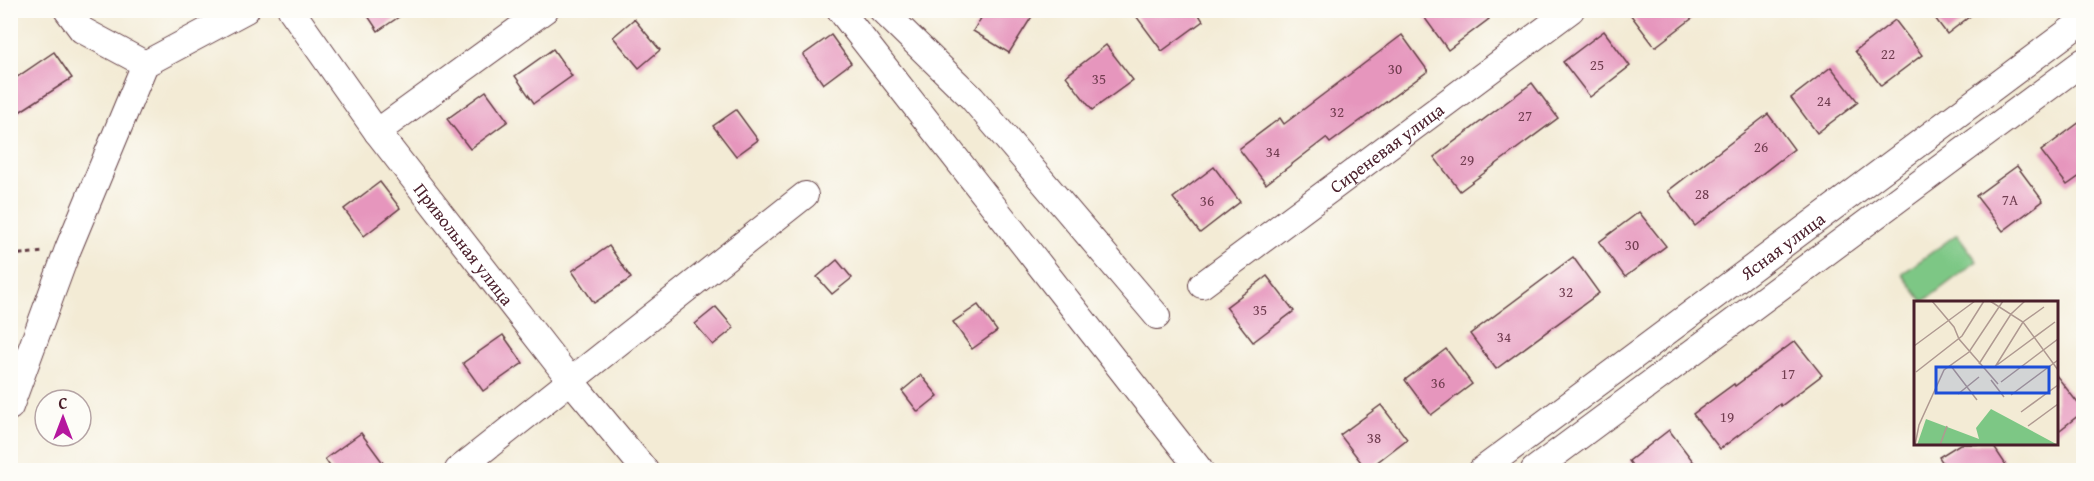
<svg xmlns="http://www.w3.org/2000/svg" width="2094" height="481" font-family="'Gentium Book Plus',serif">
  <rect width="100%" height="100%" fill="#fdfcf7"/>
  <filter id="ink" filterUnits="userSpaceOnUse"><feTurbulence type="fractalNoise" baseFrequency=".0167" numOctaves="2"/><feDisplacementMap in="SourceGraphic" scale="12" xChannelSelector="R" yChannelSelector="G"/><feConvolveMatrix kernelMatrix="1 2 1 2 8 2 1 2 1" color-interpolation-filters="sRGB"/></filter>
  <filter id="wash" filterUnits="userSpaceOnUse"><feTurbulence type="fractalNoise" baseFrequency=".008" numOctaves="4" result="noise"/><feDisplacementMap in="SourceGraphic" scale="24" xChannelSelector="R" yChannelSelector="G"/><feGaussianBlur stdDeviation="1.35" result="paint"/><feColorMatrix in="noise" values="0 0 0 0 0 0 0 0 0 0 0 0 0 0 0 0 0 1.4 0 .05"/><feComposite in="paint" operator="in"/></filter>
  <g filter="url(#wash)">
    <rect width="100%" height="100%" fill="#f3ebd5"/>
    <path fill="#7dc785" stroke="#647358" stroke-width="1.5" d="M1957,234L1977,261L1923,302L1902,274Z"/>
    <g id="blocks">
      <g fill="#e696bd">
        <path d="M364,10H409L378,31Z"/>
        <path d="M986,10H1036L1009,53L973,31Z"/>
        <path d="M1144,10H1196L1203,21L1162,51L1136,16Z"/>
        <path d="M1419,10H1483L1489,19L1448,50Z"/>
        <path d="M1627,10H1703L1655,47Z"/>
        <path d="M1929,10H1978L1947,34Z"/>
        <path d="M634,19L660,50L639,68L613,37Z"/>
        <path d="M1895,20L1922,55L1881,86L1855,51Z"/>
        <path d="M1604,31L1630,66L1590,97L1563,62Z"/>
        <path d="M831,35L851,63L823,84L803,55Z"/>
        <path d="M1402,35L1428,71L1330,143L1326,138L1266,184L1239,149L1280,118L1284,124Z"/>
        <path d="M1106,45L1133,80L1092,110L1066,76Z"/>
        <path d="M553,49L572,76L534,103L515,76Z"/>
        <path d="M54,52L72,78L10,118V82Z"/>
        <path d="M1831,67L1858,102L1817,133L1791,98Z"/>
        <path d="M1532,83L1558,118L1460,191L1434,157Z"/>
        <path d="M486,91L508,121L470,149L447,119Z"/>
        <path d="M736,110L758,140L736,156L713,126Z"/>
        <path d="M1768,114L1794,149L1695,226L1668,191Z"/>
        <path d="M2084,119V173L2067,185L2041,151Z"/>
        <path d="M2017,166L2043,201L2003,231L1976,196Z"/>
        <path d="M1214,167L1240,202L1200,233L1173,198Z"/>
        <path d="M380,182L400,208L364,236L344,209Z"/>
        <path d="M1639,212L1666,246L1625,277L1599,242Z"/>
        <path d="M609,246L631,278L594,303L572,271Z"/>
        <path d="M1573,257L1599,293L1496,369L1470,334Z"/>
        <path d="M837,260L852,278L832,294L817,277Z"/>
        <path d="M1267,276L1294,311L1253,342L1226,307Z"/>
        <path d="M978,305L997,331L972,349L953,322Z"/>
        <path d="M716,307L734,328L713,345L695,324Z"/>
        <path d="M503,335L523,363L483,391L463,363Z"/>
        <path d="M1795,341L1822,375L1781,406L1780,404L1720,449L1693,414L1734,384L1735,386Z"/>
        <path d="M1446,349L1472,384L1431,415L1405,380Z"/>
        <path d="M921,375L938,396L918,412L902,391Z"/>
        <path d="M2056,375L2084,411L2056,433Z"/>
        <path d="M1381,405L1407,439L1367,470L1340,435Z"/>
        <path d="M1669,430L1696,465L1688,471H1636L1629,461Z"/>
        <path d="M361,433L389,471H333L325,459Z"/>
        <path d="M1960,444H1992L2006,465L1998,471H1948L1939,457Z"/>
      </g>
    </g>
  </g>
  <g filter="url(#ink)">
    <use href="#blocks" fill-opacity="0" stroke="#633e44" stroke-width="1.5"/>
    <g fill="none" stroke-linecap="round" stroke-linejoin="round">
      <defs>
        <g id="minor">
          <path d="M67,10L82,30L145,64"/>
          <path id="s1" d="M291,10L377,132L571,381L645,470"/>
          <path d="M840,10L1200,470"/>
          <path d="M882,10L972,98L1157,316"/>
          <path d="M377,132L545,10"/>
          <path id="s2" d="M1202,285L1571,10"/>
          <path d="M10,407L68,249L145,64L246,10"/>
          <path d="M458,470L805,195"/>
          <path id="s3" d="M1482,470L2084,20"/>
          <path d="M1534,470L2084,61"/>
        </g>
      </defs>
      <use href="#minor" stroke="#633e44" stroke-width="28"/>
      <path stroke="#633e44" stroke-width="3" stroke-dasharray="4.5 4.5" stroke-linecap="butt" d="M10,255L45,252"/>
      <use href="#minor" stroke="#fff" stroke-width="26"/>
    </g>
  </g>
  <g text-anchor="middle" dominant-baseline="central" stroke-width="4.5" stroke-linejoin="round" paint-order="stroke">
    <g font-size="15" fill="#713d50">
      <text x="1888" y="53">22</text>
      <text x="1597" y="64">25</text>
      <text x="1395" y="68">30</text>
      <text x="1099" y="78">35</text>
      <text x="1824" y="100">24</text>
      <text x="1337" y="111">32</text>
      <text x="1525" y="115">27</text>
      <text x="1761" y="146">26</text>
      <text x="1273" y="151">34</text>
      <text x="1467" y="159">29</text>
      <text x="1702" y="193">28</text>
      <text x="2010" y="199">7А</text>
      <text x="1207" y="200">36</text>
      <text x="1632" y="244">30</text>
      <text x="1566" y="291">32</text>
      <text x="1260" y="309">35</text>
      <text x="1504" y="336">34</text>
      <text x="1788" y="373">17</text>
      <text x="1438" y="382">36</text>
      <text x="1727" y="416">19</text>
      <text x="1374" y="437">38</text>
    </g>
    <g font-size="18" fill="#4a1f2b" stroke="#fdfcf7">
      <text stroke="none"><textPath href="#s2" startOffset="230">Сиреневая улица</textPath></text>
      <text stroke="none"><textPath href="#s1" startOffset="291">Привольная улица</textPath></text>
      <text stroke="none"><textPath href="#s3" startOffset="375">Ясная улица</textPath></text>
    </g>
  </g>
  <g transform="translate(1914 301)">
    <rect width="144" height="144" fill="#f3ebd5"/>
    <path d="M77,108L144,144H3L12,118L65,138L62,127Z" fill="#7dc785"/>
    <path fill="none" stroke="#af9991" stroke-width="1.5" d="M18,0L40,26L45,38L84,83M76,0L109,21L144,69M0,45L61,0M65,63L97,13L111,0M83,64L141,21M37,65L63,99M81,66L109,21L130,6M2,71L48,35L70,0M77,79L90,96M87,81L144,38M44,93L65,76M97,94L144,59M107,111L144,84M114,125L144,103M1,144L5,124L30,69L55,51L89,0M26,144L33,125"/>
    <path fill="#1d4ed8" fill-opacity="0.15" stroke="#1d4ed8" stroke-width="3" d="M22,66H135V92H22Z"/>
    <rect width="144" height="144" fill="none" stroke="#4a1f2b" stroke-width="3"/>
  </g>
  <rect width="2094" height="481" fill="none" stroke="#fdfcf7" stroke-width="36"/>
  <g transform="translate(63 418)"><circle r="28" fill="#fdfcf7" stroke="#b5a4a5" stroke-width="1.5"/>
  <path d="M0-4.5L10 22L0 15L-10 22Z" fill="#b5179e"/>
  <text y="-9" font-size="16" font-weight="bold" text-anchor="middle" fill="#4a1f2b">С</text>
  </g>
</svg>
